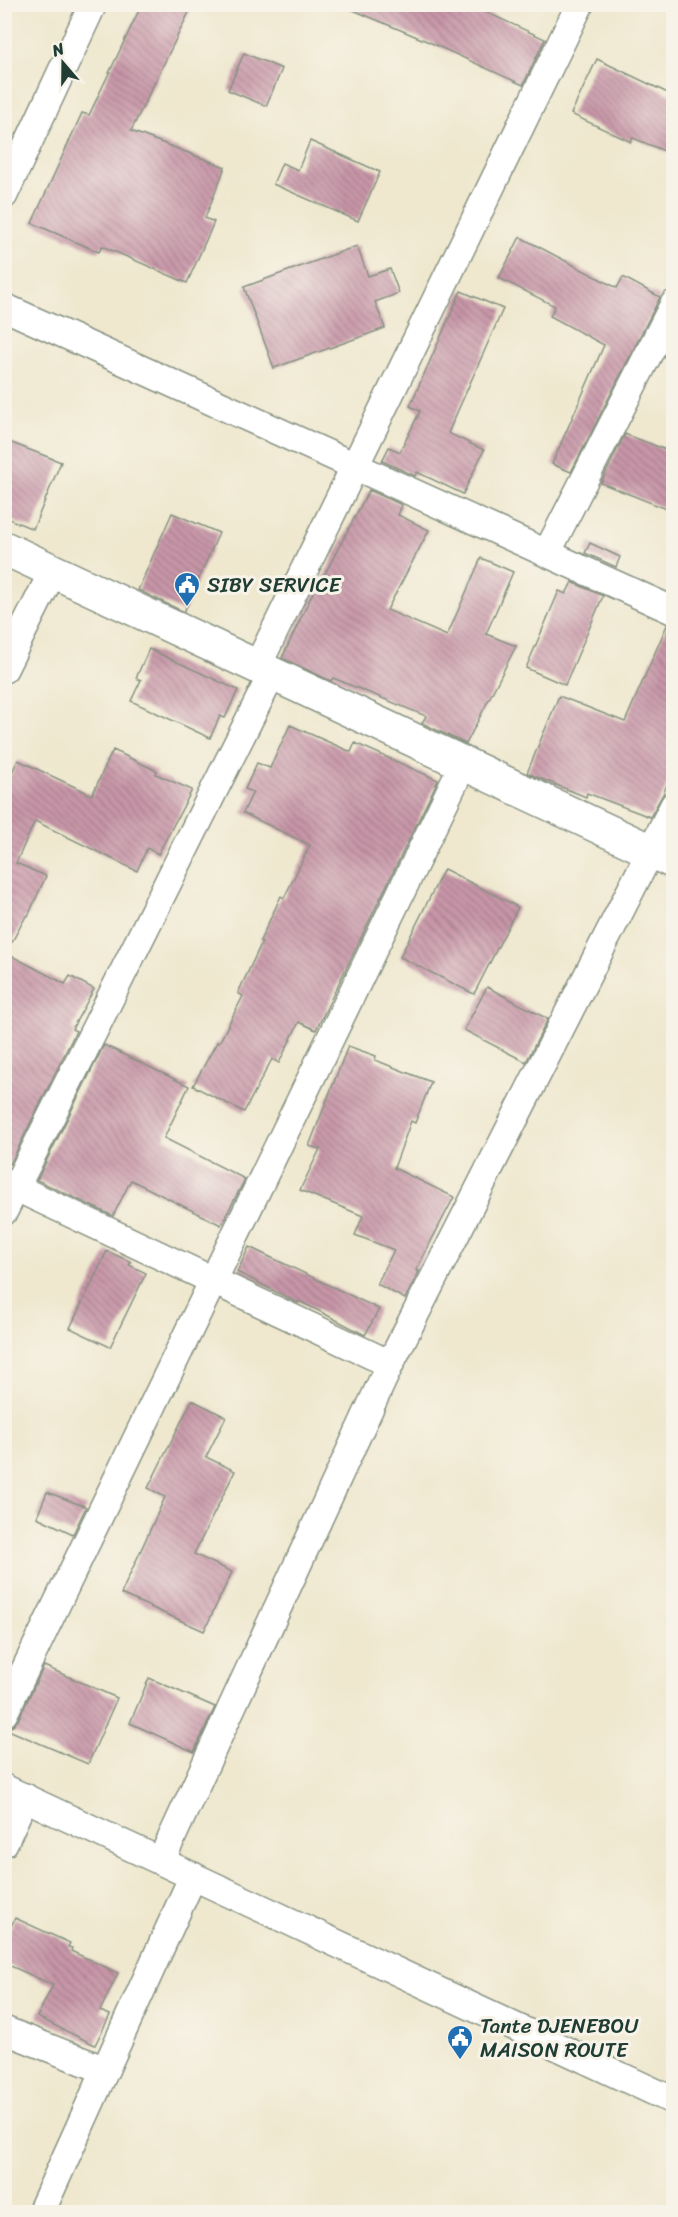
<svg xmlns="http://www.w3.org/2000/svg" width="678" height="2217" font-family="Sriracha,sans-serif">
  <defs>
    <pattern id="building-back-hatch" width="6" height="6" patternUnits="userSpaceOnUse" patternTransform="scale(1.5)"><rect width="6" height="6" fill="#c896a8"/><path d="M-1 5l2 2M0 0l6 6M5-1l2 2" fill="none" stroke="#a27c8a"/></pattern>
  </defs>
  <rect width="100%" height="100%" fill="#f7f3e8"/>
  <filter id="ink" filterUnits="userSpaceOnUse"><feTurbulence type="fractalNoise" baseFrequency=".0167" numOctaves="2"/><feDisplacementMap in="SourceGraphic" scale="12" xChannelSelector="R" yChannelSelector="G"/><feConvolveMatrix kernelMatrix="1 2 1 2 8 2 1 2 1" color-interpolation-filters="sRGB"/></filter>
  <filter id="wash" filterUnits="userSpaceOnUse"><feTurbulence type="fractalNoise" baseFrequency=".008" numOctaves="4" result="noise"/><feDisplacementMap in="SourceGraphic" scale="24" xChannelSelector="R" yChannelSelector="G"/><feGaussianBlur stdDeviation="1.35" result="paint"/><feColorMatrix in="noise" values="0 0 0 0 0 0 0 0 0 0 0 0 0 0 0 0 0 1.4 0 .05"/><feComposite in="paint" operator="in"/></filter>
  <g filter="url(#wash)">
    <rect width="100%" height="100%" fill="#efe8cf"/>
    <g id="blocks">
      <g fill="url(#building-back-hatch)">
        <path d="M142,4H193L131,131L225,167L205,218L214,222L187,283L102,246L99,252L32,223L82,113L89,115Z"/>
        <path d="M339,4H468L545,39L523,85L429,42Z"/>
        <path d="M244,53L282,69L266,106L228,90Z"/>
        <path d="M597,59L674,96V155L633,138L631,142L571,114Z"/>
        <path d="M310,141L380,172L358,221L273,184L282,163L298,170Z"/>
        <path d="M520,237L617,288L623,277L660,297L571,472L552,464L604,345L550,316L555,306L499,278Z"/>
        <path d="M357,246L368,276L390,269L399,293L375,302L385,328L274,368L244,287Z"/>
        <path d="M461,291L503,309L448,433L484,450L463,494L417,472L415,476L382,461L389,447L400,452L420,411L410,406Z"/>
        <path d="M625,434L674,453V512L601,483Z"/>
        <path d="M4,440L61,462L33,529L4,517Z"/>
        <path d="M369,490L402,505L398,515L429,530L387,610L447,636L481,558L513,572L486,634L516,646L466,744L422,723L426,716L333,678L331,681L282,658L317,584L319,585Z"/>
        <path d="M172,513L219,533L184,612L138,590Z"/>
        <path d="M590,543L620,557L616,567L585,553Z"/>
        <path d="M572,582L603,596L565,685L526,668L559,591L566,594Z"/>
        <path d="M667,625L674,626V769L663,794L650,817L587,793L586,797L527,773L559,696L625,722Z"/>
        <path d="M149,649L238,690L225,718L220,716L210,738L131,701L141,680L136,678Z"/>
        <path d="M290,725L351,752L355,743L438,780L316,1030L299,1022L279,1063L272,1059L244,1112L193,1086L217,1042L219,1043L243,996L238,993L262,942L260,941L281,896L284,898L310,845L243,813L253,792L245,789L257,763L270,768Z"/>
        <path d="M113,750L157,771L156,774L192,790L158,854L147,848L137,871L35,821L16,863L46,876L28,916H26L6,953L65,984L70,976L94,989L72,1029L76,1031L10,1164L4,1161V788L18,760L92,795Z"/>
        <path d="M444,869L518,907L474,994L400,957Z"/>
        <path d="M487,987L548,1019L526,1062L464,1030Z"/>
        <path d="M104,1045L189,1086L164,1138L245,1179L221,1225L131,1180L113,1216L37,1180Z"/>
        <path d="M348,1046L376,1056L375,1060L431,1082L415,1123L411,1121L394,1168L454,1197L416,1270L419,1271L405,1299L377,1284L394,1250L355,1235L363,1216L300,1190L320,1149L309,1146Z"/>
        <path d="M249,1247L379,1309L365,1335L321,1312L299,1301L298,1303L237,1272Z"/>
        <path d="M107,1251L131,1262L129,1265L146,1273L110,1347L70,1328Z"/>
        <path d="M192,1400L226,1417L206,1457L235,1471L194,1554L232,1572L204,1631L121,1594L165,1497L148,1488Z"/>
        <path d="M47,1492L86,1507L73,1534L37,1517Z"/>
        <path d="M44,1666L117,1698L88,1764L6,1729L13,1726L18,1720Z"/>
        <path d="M149,1678L215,1707L194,1752L130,1723Z"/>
        <path d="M15,1918L70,1943L68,1947L72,1948L71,1951L118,1973L100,2011L110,2015L95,2045L37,2017L53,1985L4,1963V1941Z"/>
      </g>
    </g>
  </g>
  <g filter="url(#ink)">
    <use href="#blocks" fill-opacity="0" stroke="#879282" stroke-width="1.5"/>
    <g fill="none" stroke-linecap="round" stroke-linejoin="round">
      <defs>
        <g id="street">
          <path d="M4,195L93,4"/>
          <path d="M4,307L674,611"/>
          <path d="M547,553L674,304"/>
          <path d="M257,667L580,4"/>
          <path d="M4,669L53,571"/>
          <path d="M4,1182L390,1364"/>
          <path d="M4,1211L272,674"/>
          <path d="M4,1713L463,764"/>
          <path d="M4,1788L674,2101"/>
          <path d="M4,1843L25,1797"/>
          <path d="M161,1861L390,1364L674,805"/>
          <path d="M4,2030L105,2070"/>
          <path d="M41,2212L193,1876"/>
        </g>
        <path id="secondary" d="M4,548L674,862"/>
      </defs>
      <use href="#street" stroke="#879282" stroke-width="30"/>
      <use href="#secondary" stroke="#879282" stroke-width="36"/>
      <use href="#street" stroke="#fff" stroke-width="27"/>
      <use href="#secondary" stroke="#fff" stroke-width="33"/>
    </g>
  </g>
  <defs>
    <symbol id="civic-pin" viewBox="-11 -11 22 30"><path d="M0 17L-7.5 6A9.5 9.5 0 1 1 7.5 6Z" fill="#1f6fb2" stroke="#f7f3e8"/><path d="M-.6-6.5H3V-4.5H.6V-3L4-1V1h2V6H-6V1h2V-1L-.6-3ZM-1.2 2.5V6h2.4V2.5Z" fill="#fff"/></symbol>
  </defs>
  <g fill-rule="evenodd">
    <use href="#civic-pin" x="172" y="570" width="30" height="40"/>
    <use href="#civic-pin" x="445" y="2023" width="30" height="40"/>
  </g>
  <g text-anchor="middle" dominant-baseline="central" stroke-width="6" stroke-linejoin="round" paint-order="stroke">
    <g font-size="21" fill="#1f3d34" stroke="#f7f3e8" text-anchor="start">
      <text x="207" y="585">SIBY SERVICE</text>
      <text x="480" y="2026">Tante DJENEBOU<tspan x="480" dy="24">MAISON ROUTE</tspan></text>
    </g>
  </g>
  <rect width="678" height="2217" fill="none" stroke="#f7f3e8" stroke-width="24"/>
  <g transform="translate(63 63) rotate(340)" stroke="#f7f3e8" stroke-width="4.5" paint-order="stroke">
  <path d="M0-4.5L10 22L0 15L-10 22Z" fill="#1f3d34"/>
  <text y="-9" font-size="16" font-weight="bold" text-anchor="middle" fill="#1f3d34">N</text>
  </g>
</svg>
